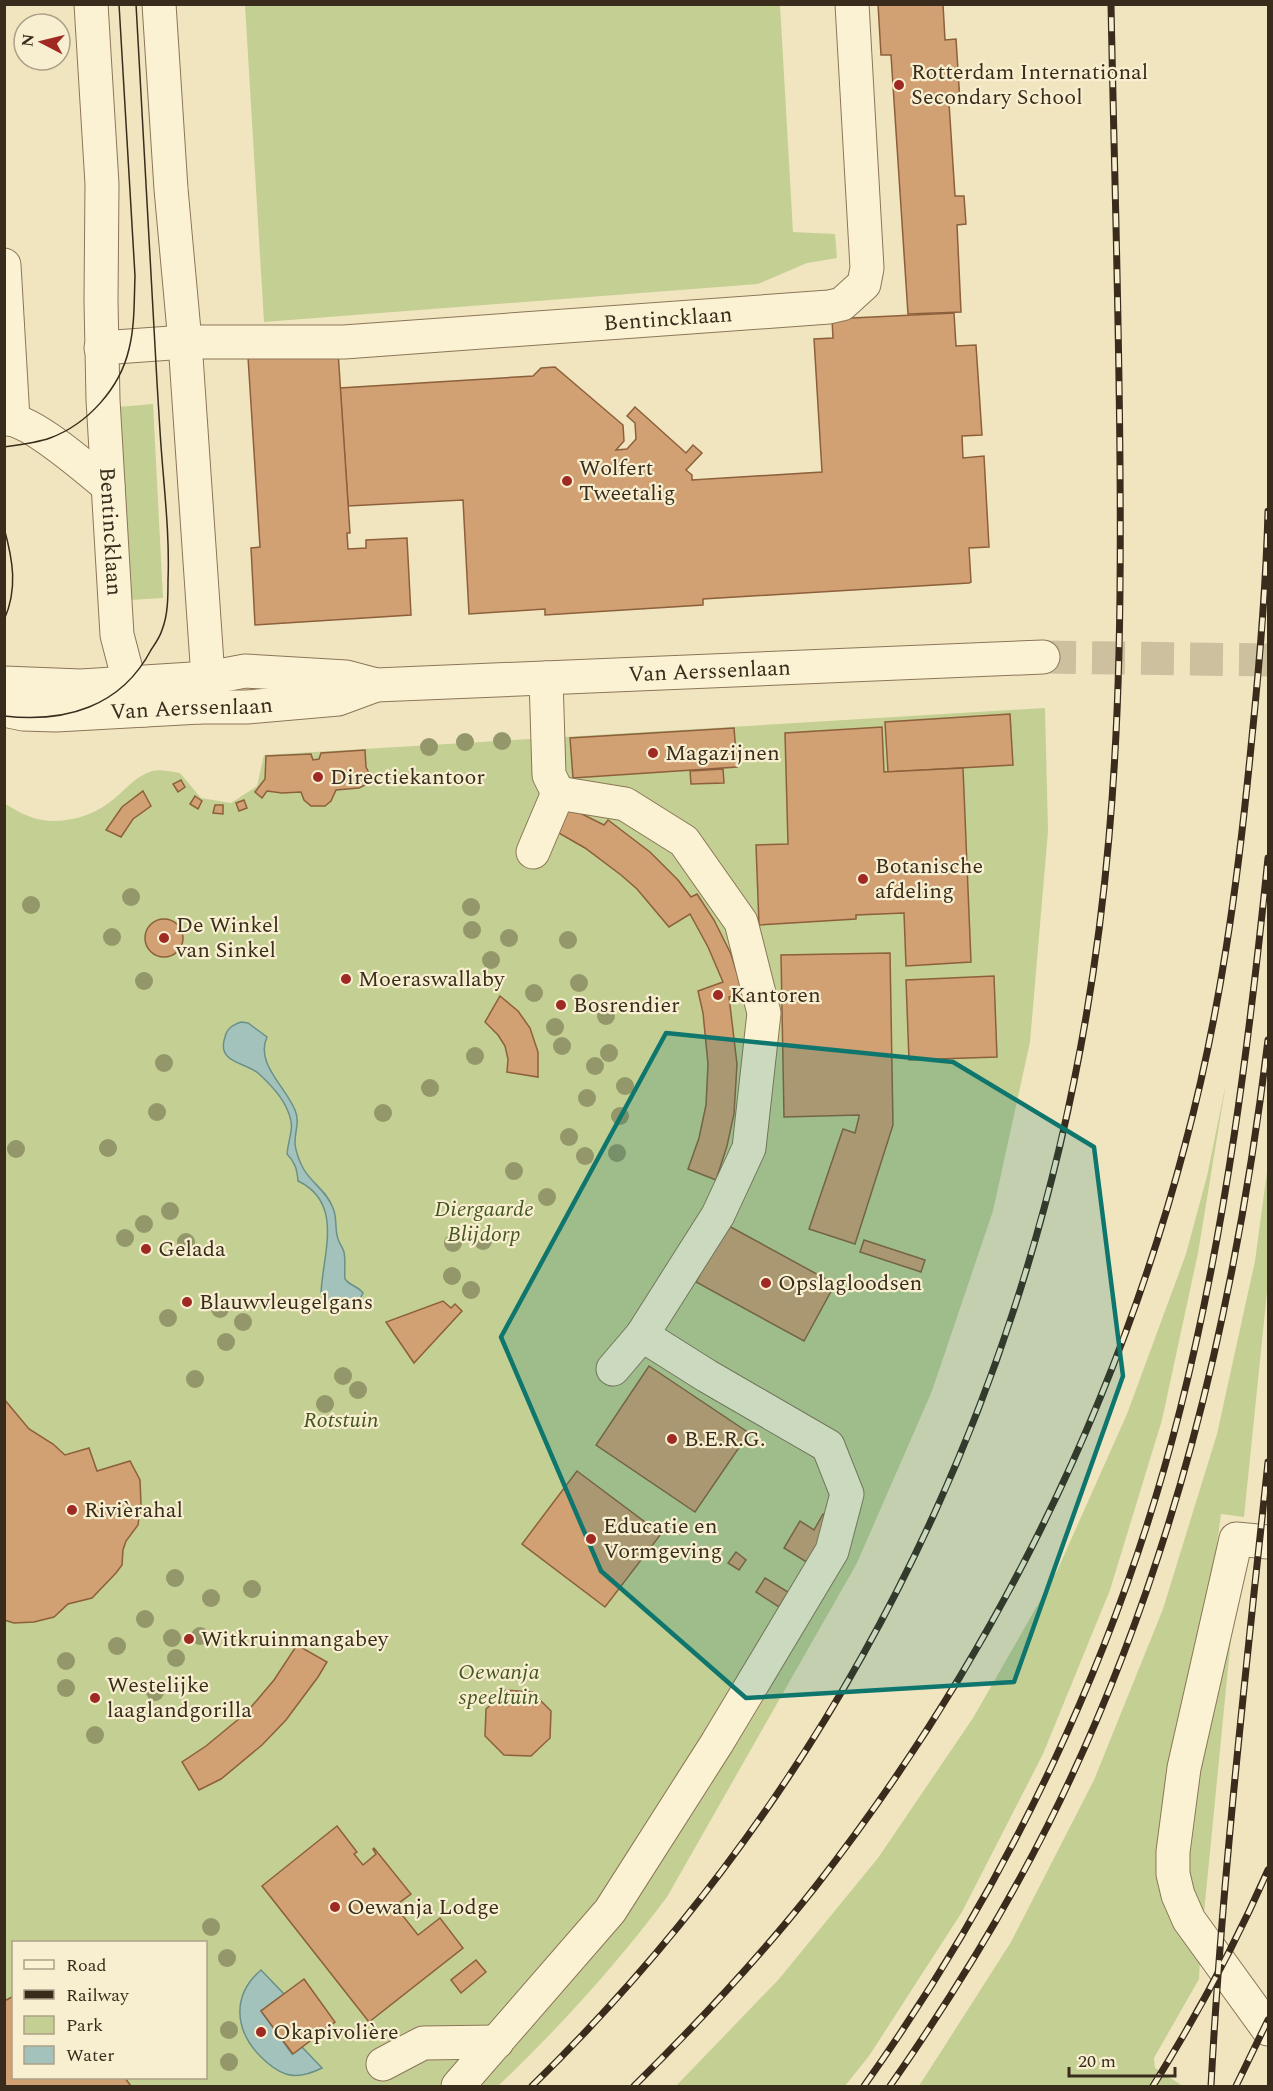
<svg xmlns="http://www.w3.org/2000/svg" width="1273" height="2091" font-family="Spectral,serif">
  <rect width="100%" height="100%" fill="#f1e5c0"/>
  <g fill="#c4cf93" fill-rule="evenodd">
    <path d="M245,5H780L793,232L835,234L837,258L807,263L758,284L264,322Z"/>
    <path d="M153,404L163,598L130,600L118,407Z"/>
    <path d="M1045,708L1048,831L1030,1042L993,1211L932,1391L857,1563L667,1897C616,1965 559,2028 498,2086H5L4,803C15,810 29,818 42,820C68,824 96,815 115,798C127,788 136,776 152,771C160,769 172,772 180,773L201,798L231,803L257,786L264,755ZM14,1942H206V2078H14Z"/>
    <path d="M1226,1083L1198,1253L1162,1420L1110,1590L1043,1754L962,1912L869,2056L845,2086H676L779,1979L878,1858L973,1718L1057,1571L1127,1414L1186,1254L1207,1176Z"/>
    <path d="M1268,1164V1282L1244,1517L1221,1514L1214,1567L1170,1797L1200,1960L1199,1979L1154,2058L1155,2068L1183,2086H919L1011,1942L1094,1780L1163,1609L1217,1434L1255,1261Z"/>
    <path d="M1238,1567L1203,1923L1183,1850Z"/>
  </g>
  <g fill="#a3c2bb" stroke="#69918a" stroke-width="1.5">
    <path d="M241,1022L248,1023L267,1037C255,1063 285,1086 295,1110C300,1122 295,1130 295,1142C295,1149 299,1161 303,1168C311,1183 327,1191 333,1208C337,1217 335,1226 337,1235C338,1242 342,1246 344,1252C346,1262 344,1269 345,1279C350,1286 358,1286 363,1293C357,1307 349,1310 335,1308L321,1294C322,1256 345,1203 298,1181C297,1169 295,1162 287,1154C289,1133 296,1129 287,1109C281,1095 269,1083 258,1073C245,1062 216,1063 225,1037C227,1028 233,1025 241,1022Z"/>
    <path d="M261,1970L284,1994L261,2011L292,2054L302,2047L322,2068C312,2073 298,2078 286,2074C276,2071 267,2063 260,2056C234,2029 232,1995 261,1970Z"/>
  </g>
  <g fill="#d1a073" stroke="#8c603b" stroke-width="1.5">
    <path d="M878,4H943L945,40L956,39L960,102L949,103L955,196H964L966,224L957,225L961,312L908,314L891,55H881Z"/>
    <path d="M954,313L956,346L976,345L982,435L962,436L963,458L984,456L989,547L969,548L971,582L969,583L703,599V605L545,615V609L469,614L463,500L348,506L340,388L533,376L541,368L555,367L623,425L624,441L616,450L627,449L636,439L635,423L627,416L635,407L686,453L693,445L702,453L686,470L692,475V480L822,472L814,339L833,338L832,319Z"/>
    <path d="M338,351L350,533H347L348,549L366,548V540L407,538L411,615L255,625L251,548L260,547L248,357Z"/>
    <path d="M1010,714L1013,765L888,772L885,722Z"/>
    <path d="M882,727L884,772L963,768L971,962L906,966L904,913L856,915V919L759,925L756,845L788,844L785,733Z"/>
    <path d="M734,728L737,767L573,778L570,738Z"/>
    <path d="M365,750L366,767L373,781L359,788L336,790L331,801L325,806H311L304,800L301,792L282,793L267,791L262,798L255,792L265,779L266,756L311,754L313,760L319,759L321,753Z"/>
    <path d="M723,769L724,783L691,784L690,771Z"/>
    <path d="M181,780L185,787L178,792L173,784Z"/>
    <path d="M143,791L151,806L133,819L121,837L106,830L122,807Z"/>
    <path d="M195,796L202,801L198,809L190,804Z"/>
    <path d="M244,800L247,808L239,811L236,803Z"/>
    <path d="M215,805H223V814L213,813Z"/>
    <path d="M568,807L604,825L608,820L650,852L678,880L691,897L697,894L714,920L731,954L743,993L729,997L737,1064L734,1114L727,1146L716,1180L688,1169L699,1138L706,1105L708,1064L703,1013L698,991L723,982L708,947L690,914L669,927L637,889L621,875L585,848L557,832Z"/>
    <circle cx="164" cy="938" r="19"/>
    <path d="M890,953L893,1125L855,1244L809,1229L843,1129L855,1133L859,1117V1115L784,1117L781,955Z"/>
    <path d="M994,976L997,1057L909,1060L906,980Z"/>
    <path d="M500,996L518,1011L530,1028L538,1052V1077L507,1072L508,1059L505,1046L498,1035L485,1022Z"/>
    <path d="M727,1225L835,1284L804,1341L696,1282Z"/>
    <path d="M864,1240L925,1260L921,1272L860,1252Z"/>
    <path d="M443,1301L451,1308L455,1304L462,1311L414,1363L386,1322Z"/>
    <path d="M649,1366L749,1433L695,1512L596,1445Z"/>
    <path d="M4,1399L29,1429L53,1444L65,1455L89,1448L97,1471L130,1461L140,1480L141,1505L138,1525L126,1541L123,1550L122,1565L116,1573L92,1598L68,1604L54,1617L34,1622L14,1623L4,1620Z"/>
    <path d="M577,1471L661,1534L605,1607L522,1544Z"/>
    <path d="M823,1514L834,1521L808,1563L784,1548L800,1521L814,1530Z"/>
    <path d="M736,1552L746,1560L739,1570L728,1563Z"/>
    <path d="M765,1578L788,1592L779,1607L756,1592Z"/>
    <path d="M297,1645L327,1662L318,1677L286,1720L262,1745L221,1779L199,1790L182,1762L206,1746L246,1713L274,1680Z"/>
    <path d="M506,1690L532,1692L551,1711L550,1738L531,1756L504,1755L485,1736L486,1709Z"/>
    <path d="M337,1826L357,1852L354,1854L363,1865L376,1854L373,1849L374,1848L411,1894L395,1906L418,1935L440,1918L463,1948L369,2022L262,1886Z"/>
    <path d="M476,1960L486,1972L461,1993L451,1980Z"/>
    <path d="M304,1979L335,2022L293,2054L261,2011Z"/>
    <path d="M14,1996V2078H125L131,2086H4V2001Z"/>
  </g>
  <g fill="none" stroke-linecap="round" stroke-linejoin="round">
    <path stroke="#ccc09f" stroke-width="33" stroke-dasharray="33 16" stroke-linecap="butt" d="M1043,657L1268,660"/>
    <defs>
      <g id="minor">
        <path id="s1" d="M91,4L102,184L101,301L103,400L117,635L129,681L144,710"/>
        <path d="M159,4L171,189L185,342L208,678L200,707"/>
        <path d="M4,265L13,419"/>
        <path id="s2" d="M101,348L185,342H344L829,307L842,304L864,284L867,268L852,4"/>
        <path d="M4,419C29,417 88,470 108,486"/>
        <path d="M546,678L549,775L558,793"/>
        <path id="s3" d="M4,683L81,686L208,678L245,671L346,677L376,685L1043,657"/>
        <path id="s4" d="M4,710L23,714L56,715L200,707H247L338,699L376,685"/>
        <path d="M613,1369L642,1335"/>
        <path d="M1268,1542L1236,1539L1184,1768L1173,1852V1874L1178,1895L1189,1920L1268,2029"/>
        <path d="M383,2064L423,2043L497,2042"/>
        <path d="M458,2086L610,1911L717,1743L832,1551L847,1494L828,1446L707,1376L642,1335L718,1215L749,1148L764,1013L741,922L684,841L625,804L558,793L533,852"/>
      </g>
    </defs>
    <use href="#minor" stroke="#8b7657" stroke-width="35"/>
    <use href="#minor" stroke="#fbf2d4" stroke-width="33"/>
    <g stroke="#392c1c" stroke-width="1.5">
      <path d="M4,447C19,445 36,443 50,438C88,424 120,388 129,349C135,325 134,300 135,276L119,4"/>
      <path d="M4,528C13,560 18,589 4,620"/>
      <path d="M4,716C65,723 121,707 151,650C155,644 160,637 162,630C168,615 168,597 168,581C170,531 163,481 160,431C151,289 144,147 136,4"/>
    </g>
    <defs>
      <g id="rail">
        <path d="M532,2086C875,1752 1068,1313 1109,837C1120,713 1121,590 1120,466C1119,312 1114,158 1111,4"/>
        <path d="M634,2086C698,2023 760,1957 816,1886C988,1666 1114,1414 1185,1145C1220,1015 1238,881 1251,747C1259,669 1266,590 1268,511"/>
        <path d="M864,2086C1009,1882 1118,1654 1180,1410C1226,1229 1249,1043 1268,858"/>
        <path d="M890,2086C948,2003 1002,1916 1048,1825C1172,1578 1235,1313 1268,1040"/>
        <path d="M1153,2086C1196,2017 1235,1945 1268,1870"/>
        <path d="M1211,2086C1222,1878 1246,1670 1268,1462"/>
        <path d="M1236,2086L1268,2020"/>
      </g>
    </defs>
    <use href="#rail" stroke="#392c1c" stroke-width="7"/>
    <use href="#rail" stroke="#f8efd0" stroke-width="4.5" stroke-dasharray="14" stroke-linecap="butt"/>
  </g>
  <g fill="#939769">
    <circle cx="502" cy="741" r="9"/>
    <circle cx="465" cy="742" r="9"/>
    <circle cx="429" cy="747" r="9"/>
    <circle cx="131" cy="897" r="9"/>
    <circle cx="31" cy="905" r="9"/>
    <circle cx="471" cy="907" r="9"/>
    <circle cx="472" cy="930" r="9"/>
    <circle cx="112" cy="937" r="9"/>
    <circle cx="509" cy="938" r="9"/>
    <circle cx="568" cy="940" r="9"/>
    <circle cx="491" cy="960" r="9"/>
    <circle cx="144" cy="981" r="9"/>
    <circle cx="579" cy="983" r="9"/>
    <circle cx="534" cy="993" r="9"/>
    <circle cx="606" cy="1016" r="9"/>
    <circle cx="555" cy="1027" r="9"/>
    <circle cx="562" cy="1046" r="9"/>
    <circle cx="609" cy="1053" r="9"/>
    <circle cx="475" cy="1056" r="9"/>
    <circle cx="164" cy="1063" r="9"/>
    <circle cx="595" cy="1066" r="9"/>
    <circle cx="625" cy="1086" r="9"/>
    <circle cx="430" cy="1088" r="9"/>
    <circle cx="587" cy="1098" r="9"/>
    <circle cx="157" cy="1112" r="9"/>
    <circle cx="383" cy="1113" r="9"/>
    <circle cx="620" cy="1116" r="9"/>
    <circle cx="569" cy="1137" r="9"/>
    <circle cx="108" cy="1148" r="9"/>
    <circle cx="16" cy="1149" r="9"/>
    <circle cx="617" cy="1153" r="9"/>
    <circle cx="585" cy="1156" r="9"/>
    <circle cx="514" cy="1171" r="9"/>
    <circle cx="547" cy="1197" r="9"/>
    <circle cx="170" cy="1211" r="9"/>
    <circle cx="144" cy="1224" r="9"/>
    <circle cx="125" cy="1238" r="9"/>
    <circle cx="483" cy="1241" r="9"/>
    <circle cx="186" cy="1242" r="9"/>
    <circle cx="453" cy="1243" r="9"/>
    <circle cx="452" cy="1276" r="9"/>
    <circle cx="471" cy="1290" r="9"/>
    <circle cx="220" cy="1309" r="9"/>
    <circle cx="168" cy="1318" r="9"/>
    <circle cx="243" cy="1322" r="9"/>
    <circle cx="226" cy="1342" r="9"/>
    <circle cx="343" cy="1376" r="9"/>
    <circle cx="195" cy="1379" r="9"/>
    <circle cx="358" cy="1390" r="9"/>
    <circle cx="325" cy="1404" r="9"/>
    <circle cx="175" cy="1578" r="9"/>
    <circle cx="252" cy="1589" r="9"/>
    <circle cx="211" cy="1598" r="9"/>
    <circle cx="145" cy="1619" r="9"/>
    <circle cx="200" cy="1636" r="9"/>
    <circle cx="172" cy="1638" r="9"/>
    <circle cx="117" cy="1646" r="9"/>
    <circle cx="176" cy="1658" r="9"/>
    <circle cx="66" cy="1661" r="9"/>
    <circle cx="66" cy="1688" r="9"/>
    <circle cx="155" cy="1692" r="9"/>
    <circle cx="95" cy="1735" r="9"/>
    <circle cx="211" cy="1927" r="9"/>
    <circle cx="227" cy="1958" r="9"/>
    <circle cx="229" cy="2030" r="9"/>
    <circle cx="229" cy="2062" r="9"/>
  </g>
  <path fill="#0f766e" fill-opacity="0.2" stroke="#0f766e" stroke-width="4.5" stroke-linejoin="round" d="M666,1033L953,1062L1094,1147L1123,1376L1014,1682L746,1698L601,1571L501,1337Z"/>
  <g fill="#9e2a23" stroke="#f8efd0" stroke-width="2">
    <circle cx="899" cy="85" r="6"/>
    <circle cx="567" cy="481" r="6"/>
    <circle cx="653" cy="753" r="6"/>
    <circle cx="318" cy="777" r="6"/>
    <circle cx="863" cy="879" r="6"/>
    <circle cx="164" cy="938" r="6"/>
    <circle cx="346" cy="979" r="6"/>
    <circle cx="718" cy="995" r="6"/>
    <circle cx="561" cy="1005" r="6"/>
    <circle cx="146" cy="1249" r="6"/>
    <circle cx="766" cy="1283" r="6"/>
    <circle cx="187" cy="1302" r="6"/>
    <circle cx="672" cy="1439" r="6"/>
    <circle cx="72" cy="1510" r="6"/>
    <circle cx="591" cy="1539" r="6"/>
    <circle cx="189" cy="1639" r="6"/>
    <circle cx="95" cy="1698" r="6"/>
    <circle cx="335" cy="1907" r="6"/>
    <circle cx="261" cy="2032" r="6"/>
  </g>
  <g text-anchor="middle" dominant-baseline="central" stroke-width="4.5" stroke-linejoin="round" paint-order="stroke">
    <g font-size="22" fill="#392c1c" stroke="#f8efd0" text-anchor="start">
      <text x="911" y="72">Rotterdam International<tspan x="911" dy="25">Secondary School</tspan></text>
      <text x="579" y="468">Wolfert<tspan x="579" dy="25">Tweetalig</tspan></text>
      <text x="665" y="753">Magazijnen</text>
      <text x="330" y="777">Directiekantoor</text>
      <text x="875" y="866">Botanische<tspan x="875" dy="25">afdeling</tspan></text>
      <text x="176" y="925">De Winkel<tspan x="176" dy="25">van Sinkel</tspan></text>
      <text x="358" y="979">Moeraswallaby</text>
      <text x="730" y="995">Kantoren</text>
      <text x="573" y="1005">Bosrendier</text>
      <text x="158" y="1249">Gelada</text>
      <text x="778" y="1283">Opslagloodsen</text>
      <text x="199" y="1302">Blauwvleugelgans</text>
      <text x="684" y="1439">B.E.R.G.</text>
      <text x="84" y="1510">Rivièrahal</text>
      <text x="603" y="1526">Educatie en<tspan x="603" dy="25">Vormgeving</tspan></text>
      <text x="201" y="1639">Witkruinmangabey</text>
      <text x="107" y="1685">Westelijke<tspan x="107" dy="25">laaglandgorilla</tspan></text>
      <text x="347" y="1907">Oewanja Lodge</text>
      <text x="273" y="2032">Okapivolière</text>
    </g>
    <g font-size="22" fill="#392c1c" stroke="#f8efd0">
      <text stroke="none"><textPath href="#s2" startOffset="568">Bentincklaan</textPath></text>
      <text stroke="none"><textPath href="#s1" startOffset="528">Bentincklaan</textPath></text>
      <text stroke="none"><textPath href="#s3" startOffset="708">Van Aerssenlaan</textPath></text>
      <text stroke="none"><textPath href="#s4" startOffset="188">Van Aerssenlaan</textPath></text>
    </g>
    <g font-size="22" font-style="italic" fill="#465721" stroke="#f8efd0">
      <text x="484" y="1209">Diergaarde<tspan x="484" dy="25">Blijdorp</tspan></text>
      <text x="341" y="1420">Rotstuin</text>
      <text x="499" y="1672">Oewanja<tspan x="499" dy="25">speeltuin</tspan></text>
    </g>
  </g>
  <rect width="1273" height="2091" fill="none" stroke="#392c1c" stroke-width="12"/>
  <rect x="12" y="1941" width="195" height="138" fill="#f8efd0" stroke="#aca188" stroke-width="1.5"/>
  <rect x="24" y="1960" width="30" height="9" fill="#fbf2d4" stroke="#aca188" stroke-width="1.5"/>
  <text x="66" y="1971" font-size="18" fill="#392c1c">Road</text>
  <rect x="24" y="1990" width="30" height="9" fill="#392c1c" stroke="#aca188" stroke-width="1.5"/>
  <text x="66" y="2001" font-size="18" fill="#392c1c">Railway</text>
  <rect x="24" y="2016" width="30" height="18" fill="#c4cf93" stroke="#aca188" stroke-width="1.5"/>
  <text x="66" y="2031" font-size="18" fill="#392c1c">Park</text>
  <rect x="24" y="2046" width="30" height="18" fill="#a3c2bb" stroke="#aca188" stroke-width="1.5"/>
  <text x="66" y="2061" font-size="18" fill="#392c1c">Water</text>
  <g transform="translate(42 42) rotate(277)"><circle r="28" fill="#f8efd0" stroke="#aca188" stroke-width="1.5"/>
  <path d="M0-4.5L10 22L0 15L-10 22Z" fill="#9e2a23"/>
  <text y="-9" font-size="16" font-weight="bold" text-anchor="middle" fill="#392c1c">N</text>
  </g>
  <path d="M1069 2067v9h106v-9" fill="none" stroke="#392c1c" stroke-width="3"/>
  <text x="1078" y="2067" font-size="18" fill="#392c1c" stroke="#f8efd0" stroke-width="4.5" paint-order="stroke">20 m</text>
</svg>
